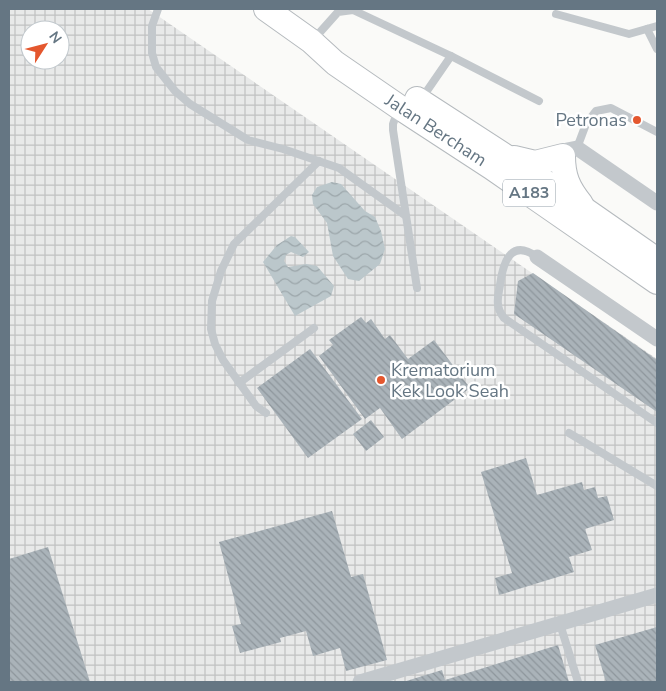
<svg xmlns="http://www.w3.org/2000/svg" width="666" height="691" font-family="'Nunito Sans',sans-serif">
  <defs>
    <pattern id="industrial-grid" width="8" height="8" patternUnits="userSpaceOnUse" patternTransform="scale(1.25)"><rect width="8" height="8" fill="#e8e9e9"/><path d="M0 4h8M4 0v8" fill="none" stroke="#c0c1c2"/></pattern>
    <pattern id="water-waves" width="16" height="10" patternUnits="userSpaceOnUse" patternTransform="scale(1.25)"><rect width="16" height="10" fill="#bbc7cb"/><path d="M0 5q4-4 8 0t8 0" fill="none" stroke="#9ca6aa"/></pattern>
    <pattern id="building-back-hatch" width="6" height="6" patternUnits="userSpaceOnUse" patternTransform="scale(1.25)"><rect width="6" height="6" fill="#aab3b9"/><path d="M-1 5l2 2M0 0l6 6M5-1l2 2" fill="none" stroke="#8e969c"/></pattern>
  </defs>
  <rect width="100%" height="100%" fill="#fafaf8"/>
  <path fill="url(#industrial-grid)" fill-rule="evenodd" d="M9,9H148L657,359V682H9ZM30,30H60V60H30Z"/>
  <g fill="url(#water-waves)">
    <path d="M332,182L341,184L365,211L375,217L381,231L385,249L380,264L359,281L348,279L333,256L327,223L313,204L312,195L317,187Z"/>
    <path d="M291,236L295,237L309,252L303,257L291,252L286,255L284,261L288,267L306,264L317,266L334,286L331,296L295,316L263,262L277,245Z"/>
  </g>
  <g fill="url(#building-back-hatch)">
    <path d="M533,273L657,360V412L514,314L518,281Z"/>
    <path d="M361,317L366,323L371,319L385,339L390,335L408,359L434,340L470,388L402,439L380,408L365,419L319,356L333,345L329,340Z"/>
    <path d="M310,349L362,419L308,458L257,388Z"/>
    <path d="M371,420L384,437L366,451L353,434Z"/>
    <path d="M526,458L537,495L582,482L584,490L595,487L598,498L607,496L614,520L585,529L592,550L569,557L574,572L499,595L495,578L512,573L481,472Z"/>
    <path d="M332,511L351,577L363,574L387,660L346,671L340,648L313,656L306,631L280,638L281,642L240,653L232,626L241,624L219,542Z"/>
    <path d="M48,547L90,682H9V559Z"/>
    <path d="M657,627V682H606L595,645Z"/>
    <path d="M558,645L569,682H403L442,670L445,680Z"/>
  </g>
  <g fill="none" stroke-linecap="round" stroke-linejoin="round">
    <defs>
      <g id="primary">
        <path d="M266,9L311,41L335,63L399,107L491,167L657,282"/>
        <path d="M417,99L545,182L657,260"/>
        <path d="M514,158L535,163L563,156C563,176 568,188 581,204"/>
      </g>
    </defs>
    <use href="#primary" stroke="#b5babe" stroke-width="26"/>
    <g stroke="#c3c8cc" stroke-width="8">
      <path d="M158,9L152,26V53L156,67L175,91L190,104L248,140L283,149L339,168L406,216"/>
      <path d="M556,14L629,34L657,26"/>
      <path d="M647,29L657,49"/>
      <path d="M313,40L338,12L353,10L451,56L539,101"/>
      <path d="M422,98L451,56"/>
      <path d="M398,110L393,124V130L417,288"/>
      <path d="M577,148L586,124L596,111L611,108L657,132"/>
      <path d="M537,257C511,238 503,262 500,285C499,291 497,298 498,304C498,309 501,314 504,318L657,423"/>
      <path d="M239,383L314,328"/>
      <path d="M266,413L256,406L223,360L215,344L211,329L212,301L221,271L234,244L319,161"/>
      <path d="M569,433L657,486"/>
      <path d="M560,624L578,682"/>
    </g>
    <g stroke="#c3c8cc" stroke-width="15">
      <path d="M545,182L567,150L577,148L657,203"/>
      <path d="M537,257L657,339"/>
      <path d="M360,682L657,595"/>
    </g>
    <use href="#primary" stroke="#fff" stroke-width="24"/>
  </g>
  <g fill="#e4572e" stroke="#fff" stroke-width="2">
    <circle cx="637" cy="120" r="5"/>
    <circle cx="381" cy="380" r="5"/>
  </g>
  <g text-anchor="middle" dominant-baseline="central" stroke-width="5" stroke-linejoin="round" paint-order="stroke">
    <rect fill="#fff" stroke="#939fa8" stroke-width="1" x="503" y="179.5" width="52" height="27" rx="4"/>
    <g font-size="16" font-weight="bold" fill="#657683">
      <text x="529" y="193">A183</text>
    </g>
    <g font-size="18" fill="#657683" stroke="#fff" text-anchor="end">
      <text x="627" y="120">Petronas</text>
      <text x="391" y="370" text-anchor="start">Krematorium<tspan x="391" dy="21">Kek Look Seah</tspan></text>
    </g>
    <g font-size="18" fill="#657683" stroke="#fff">
      <text transform="translate(436 130) rotate(33)">Jalan Bercham</text>
    </g>
  </g>
  <rect width="666" height="691" fill="none" stroke="#657683" stroke-width="20"/>
  <g transform="translate(45 45) rotate(54)"><circle r="24" fill="#ffffff" stroke="#c1c8cd"/>
  <path d="M0-4L9 19L0 12L-9 19Z" fill="#e4572e"/>
  <text y="-8" font-size="14" font-weight="bold" text-anchor="middle" fill="#657683">N</text>
  </g>
</svg>
